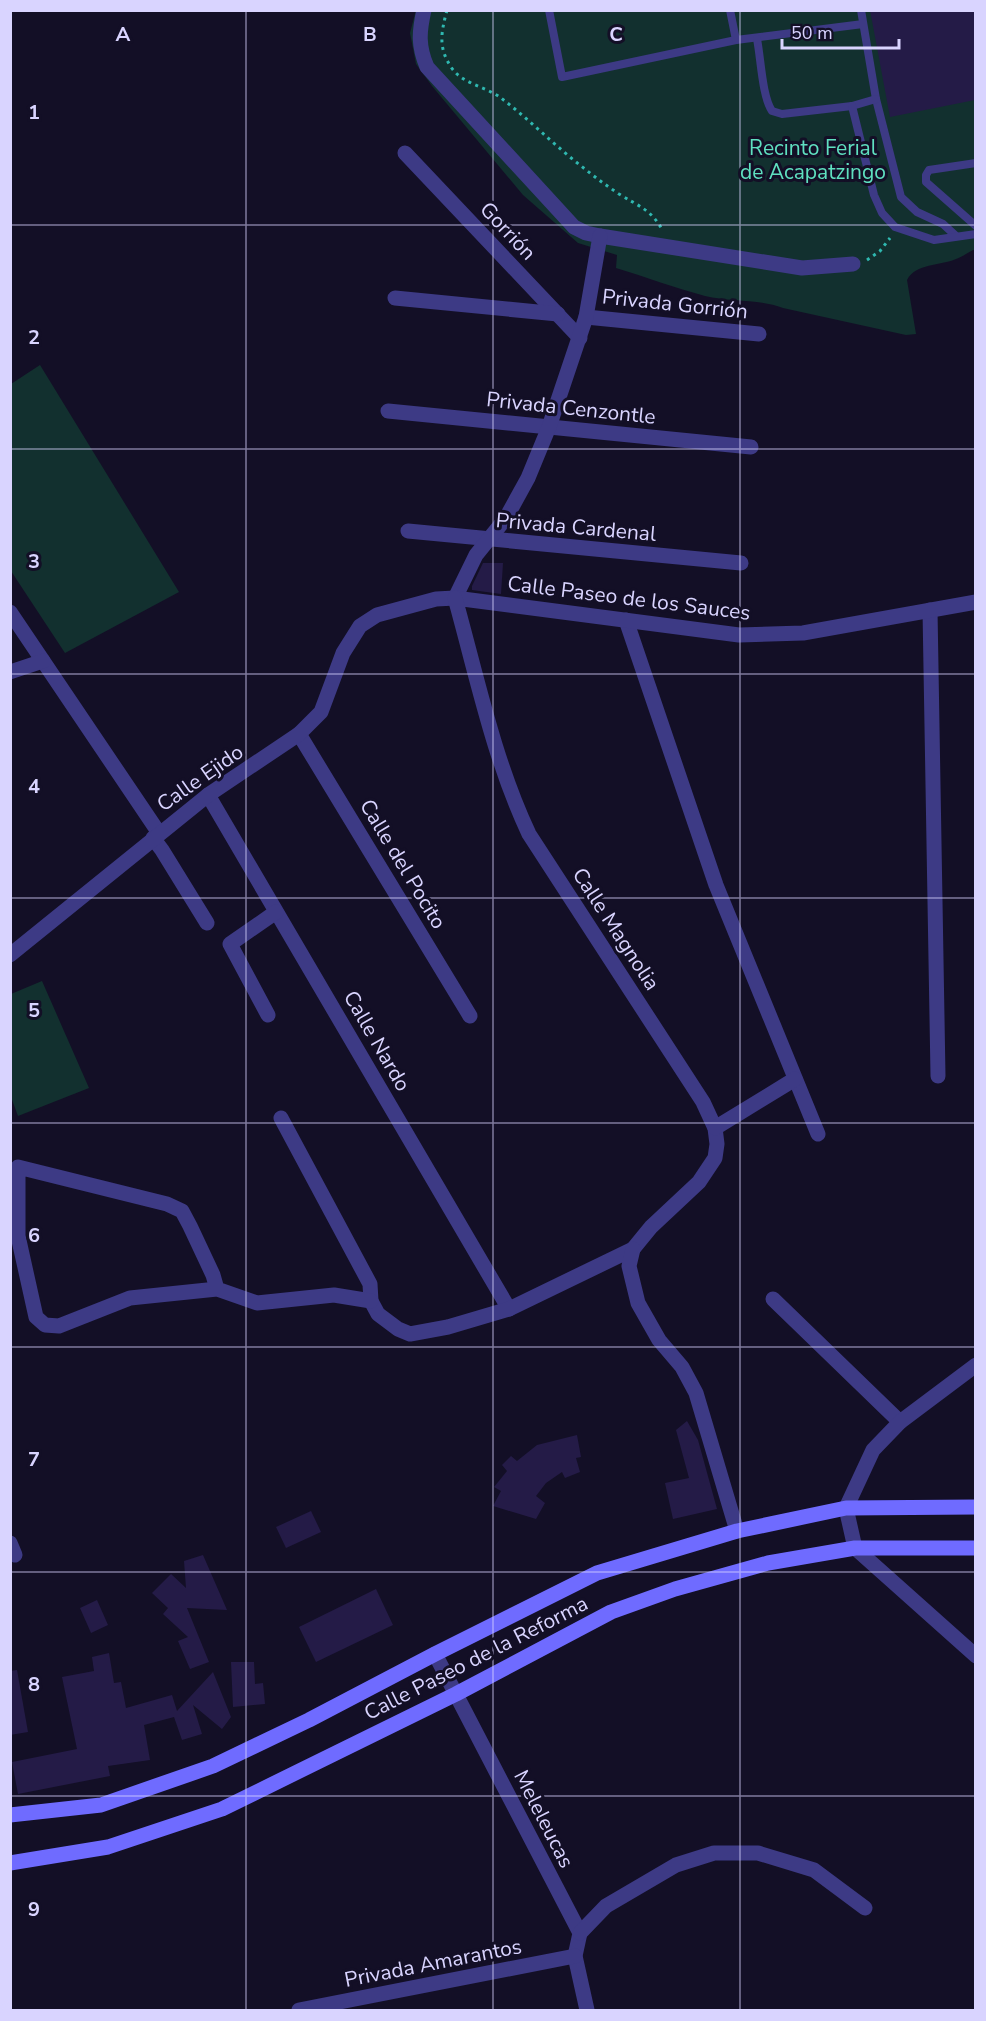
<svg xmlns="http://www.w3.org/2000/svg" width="986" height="2021" font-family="'Nunito Sans',sans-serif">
  <rect width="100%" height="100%" fill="#130f26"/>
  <g fill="#12302f">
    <path d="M416,10L975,11V250H973C967,253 962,257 956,259C940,266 916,263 907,280L916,334L906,335L783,308C759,299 731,302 705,296C675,288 646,277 616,268L617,255L578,243L523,195L432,86L416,64L410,33Z"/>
    <path d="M40,365L179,592L65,653L11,571V384Z"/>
    <path d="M42,981L89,1088L18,1116L11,1097V994Z"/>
  </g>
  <g fill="#241b47">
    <path d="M870,10H975V100L890,117Z"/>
    <path d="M483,563H503L501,594L472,590V586Z"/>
    <path d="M687,1421L698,1440L717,1509L673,1519L665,1483L689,1478L676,1430Z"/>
    <path d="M577,1435L581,1457L576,1458L580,1472L565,1478L562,1472L546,1483L536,1496L545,1503L536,1519L493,1506L501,1491L494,1487L507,1471L502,1465L511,1456L517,1461L537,1445Z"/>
    <path d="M311,1511L321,1532L286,1548L276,1527Z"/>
    <path d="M203,1555L227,1610L187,1608L209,1662L190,1669L178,1641L188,1637L163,1614L168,1608L152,1593L171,1574L186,1588L184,1561Z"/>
    <path d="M376,1589L393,1625L316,1662L299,1627Z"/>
    <path d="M97,1600L108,1625L91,1633L80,1608Z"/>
    <path d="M109,1653L114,1683L121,1682L126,1708L172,1695L177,1711L213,1672L231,1717L222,1729L193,1705L202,1734L182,1740L174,1717L144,1725L150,1760L108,1766L110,1776L18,1794L12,1762L77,1749L62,1677L94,1671L92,1657Z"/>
    <path d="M231,1662H254L255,1684L263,1683L265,1704L233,1707Z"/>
    <path d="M17,1670L28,1732L10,1735V1671Z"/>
  </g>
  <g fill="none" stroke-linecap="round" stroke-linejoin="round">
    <g stroke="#2fb8b0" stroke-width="3" stroke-dasharray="3 4.5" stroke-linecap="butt">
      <path d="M447,10C441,33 438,47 451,67C462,84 485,86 501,98C530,120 556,147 585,169C596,178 607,186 619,194C638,206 651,209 663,231"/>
      <path d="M867,260L880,251L890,238"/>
    </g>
    <g stroke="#3d3a85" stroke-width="8">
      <path d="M549,10L562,77L736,40L863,24"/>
      <path d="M730,10L736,40"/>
      <path d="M861,10L876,99L901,197L917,212L943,224L956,236"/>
      <path d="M757,39C761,59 762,96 772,111L782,114L852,106L876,99"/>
      <path d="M852,106L874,195L882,213L895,227L934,240L976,234"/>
      <path d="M976,163L929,170L926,175V182L976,226"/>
    </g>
    <g stroke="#3d3a85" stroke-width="15">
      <path d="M424,10C419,32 418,46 427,67L574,227L586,233L600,236L802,268L853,264"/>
      <path d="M405,153L580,338"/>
      <path d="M395,298L558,314"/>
      <path d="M586,317L759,334"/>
      <path d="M388,411L751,447"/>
      <path d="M408,531L741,563"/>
      <path d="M455,598L476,555L506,518L528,478L549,427L586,317L600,236"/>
      <path d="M930,610L938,1076"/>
      <path d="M10,612L159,833"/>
      <path d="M626,620L716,885L818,1134"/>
      <path d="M10,672L43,661"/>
      <path d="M299,734L470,1016"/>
      <path d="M208,795L509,1309"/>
      <path d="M153,838L162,850L207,923"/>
      <path d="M10,955L208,795L299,734L321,712L343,653L360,626L377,615L436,599L455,598L739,635L803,633L976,602"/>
      <path d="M268,1015L230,944L276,912"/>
      <path d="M281,1118L370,1284L371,1301L378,1314L398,1329L410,1334L448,1327L509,1309L633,1249L651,1227L699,1182L715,1158L717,1144L715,1128L703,1102L529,834C494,760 477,677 455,598"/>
      <path d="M715,1128L795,1079"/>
      <path d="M633,1249L629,1266L638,1303L659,1340L682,1367L696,1393L737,1531"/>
      <path d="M217,1289L213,1275L190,1226L182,1211L167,1204L18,1167V1236L36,1317L45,1325L59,1326L130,1298L217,1289L257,1303L334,1295L371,1301"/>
      <path d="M773,1299L900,1422"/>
      <path d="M976,1365L900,1422L873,1450L846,1508L855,1548L976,1656"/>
      <path d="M10,1543L15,1555"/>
      <path d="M435,1654L580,1933L575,1956L587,2010"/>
      <path d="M580,1933L606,1906L676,1865L714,1853H758L814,1870L865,1908"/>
      <path d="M299,2010L575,1956"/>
    </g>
    <g stroke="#6f6bff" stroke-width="15">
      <path d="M10,1815L101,1805L213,1766L309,1720L435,1654L597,1573L737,1531L846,1508L976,1507"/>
      <path d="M10,1863L108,1847L222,1809L456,1694L611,1612L675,1589L768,1563L855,1548H976"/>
    </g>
  </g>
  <path fill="none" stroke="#d9d4ff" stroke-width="1.5" stroke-opacity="0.55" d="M246,10V2010M493,10V2010M740,10V2010M10,225H976M10,449H976M10,674H976M10,898H976M10,1123H976M10,1347H976M10,1572H976M10,1796H976"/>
  <g text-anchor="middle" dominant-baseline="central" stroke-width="6" stroke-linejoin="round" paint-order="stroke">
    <g font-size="21" fill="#5fe0c0" stroke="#130f26">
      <text x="813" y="148">Recinto Ferial<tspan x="813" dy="24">de Acapatzingo</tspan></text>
    </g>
    <g font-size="21" fill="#d9d4ff" stroke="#130f26">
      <text transform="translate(508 231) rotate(47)">Gorrión</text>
      <text transform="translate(675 304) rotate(6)">Privada Gorrión</text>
      <text transform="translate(571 408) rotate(6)">Privada Cenzontle</text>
      <text transform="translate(576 527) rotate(5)">Privada Cardenal</text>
      <text transform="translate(629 598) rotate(7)">Calle Paseo de los Sauces</text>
      <text transform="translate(200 778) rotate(-35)">Calle Ejido</text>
      <text transform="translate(403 864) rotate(59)">Calle del Pocito</text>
      <text transform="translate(616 929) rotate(57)">Calle Magnolia</text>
      <text transform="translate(377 1041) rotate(60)">Calle Nardo</text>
      <text transform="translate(476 1658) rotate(-27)">Calle Paseo de la Reforma</text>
      <text transform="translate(544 1819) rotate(63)">Meleleucas</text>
      <text transform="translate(433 1963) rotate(-11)">Privada Amarantos</text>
    </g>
  </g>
  <g font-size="20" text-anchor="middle" font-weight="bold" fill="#d9d4ff" stroke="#130f26" stroke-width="6" stroke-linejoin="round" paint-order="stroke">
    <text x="123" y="41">A</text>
    <text x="370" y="41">B</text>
    <text x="616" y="41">C</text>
    <text x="34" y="119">1</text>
    <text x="34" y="344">2</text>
    <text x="34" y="568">3</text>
    <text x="34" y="793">4</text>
    <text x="34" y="1017">5</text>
    <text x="34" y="1242">6</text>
    <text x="34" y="1466">7</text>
    <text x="34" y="1691">8</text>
    <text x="34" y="1916">9</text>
  </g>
  <rect width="986" height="2021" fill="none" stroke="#d9d4ff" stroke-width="24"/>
  <path d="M782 39v9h117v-9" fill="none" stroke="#d9d4ff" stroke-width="3"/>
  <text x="791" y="39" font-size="18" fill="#d9d4ff" stroke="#130f26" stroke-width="4.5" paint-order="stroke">50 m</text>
</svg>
